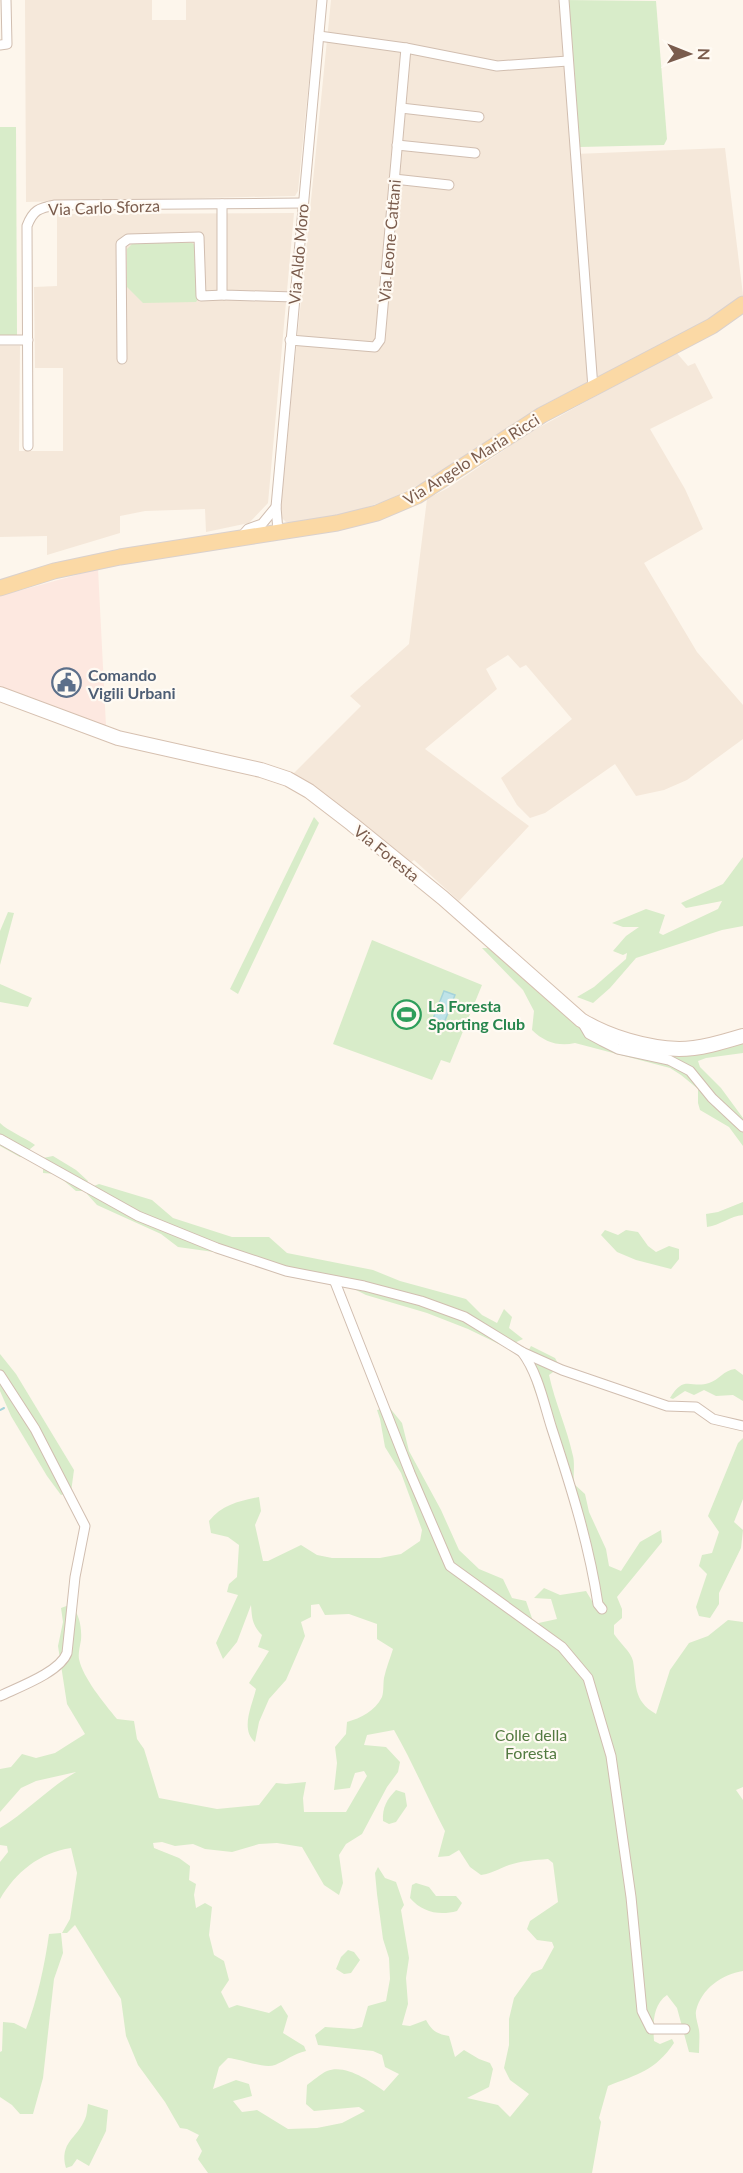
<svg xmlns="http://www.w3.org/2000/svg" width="743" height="2173" font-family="Lato,sans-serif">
  <rect width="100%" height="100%" fill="#fdf6ec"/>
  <g fill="#f5e8da">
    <path d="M25,0H152V20H186V0H317L298,191L295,196L26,202Z"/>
    <path d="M331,0H564L575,154L725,148L743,295L714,318L545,404L469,456L426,481L386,501L351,512L295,523L286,522L281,517L280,511Z"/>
    <path d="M294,213L268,503L249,523L206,532L205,509L145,511L120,516V533L47,555V536L0,537V346H20L19,451H63V368H35L34,287L57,286V214Z"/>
    <path d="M676,352L688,366L695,363L713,398L650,429L685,489L703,529L644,563L697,652L743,705V739L687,780L664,790L636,796L615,764L545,813L530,818L517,805L501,778L572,719L526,665L520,668L508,655L486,669L497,689L425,749L529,826L459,901L414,860L410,863L291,776L361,706L350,696L409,644L427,499L448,488L529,433Z"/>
  </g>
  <path fill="#fde8e0" d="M98,569L106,726L0,688V596Z"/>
  <g fill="#d8ecc9" fill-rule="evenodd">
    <path d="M564,0L656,1L667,139L664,145L580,147L578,143Z"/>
    <path d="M0,127H16L17,335H0Z"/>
    <path d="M133,243H192L198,247L199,298L196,302L143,303L127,287V249Z"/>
    <path d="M314,817L319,823L238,994L230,989Z"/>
    <path d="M743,857V926L722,930L636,958L610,988L593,1003L577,997L594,987L626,959L627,953L623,955L613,951L626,936L639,927H623L612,923L646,909L665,915L659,933L663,935L718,909L722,901L686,908L681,903L723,884Z"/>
    <path d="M8,912L14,913L0,965V931Z"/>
    <path d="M372,940L482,985L450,1063L441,1060L432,1080L333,1044Z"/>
    <path d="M482,948H488L551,1000L623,1046L743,1042V1053L706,1058L698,1061L700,1067L721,1088L743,1118V1146L729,1127L700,1110L698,1103V1089L681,1075L670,1068L575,1043C559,1047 544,1042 532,1030L534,1011L523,990Z"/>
    <path d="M0,984L32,998L28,1007L0,1002Z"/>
    <path d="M0,1123C8,1131 24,1137 35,1145L20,1157L0,1146Z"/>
    <path d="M53,1156L76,1170L88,1181L82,1191H76L56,1174L43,1173V1158Z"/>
    <path d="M99,1184L152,1200L173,1218L232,1237H269L287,1253L373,1270L400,1281L466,1299L482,1315L497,1323L504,1309L512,1317L509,1328L523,1339L505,1347L468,1329L427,1313L366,1295L344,1284L228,1254L178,1247L161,1234L97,1205L87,1194L89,1188Z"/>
    <path d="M743,1202V1215C730,1216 721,1225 707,1227L706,1214L718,1212Z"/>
    <path d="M605,1230L618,1235L626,1230L638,1232L648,1246L656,1252L669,1246L679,1249V1259L671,1269L636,1260L617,1252L601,1235Z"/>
    <path d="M531,1346L555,1358L560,1367L549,1375C555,1403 567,1428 573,1456C575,1464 573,1475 574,1484L585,1494L589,1512L606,1549L609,1566L621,1571L640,1542L661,1530L662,1542L617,1597L622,1609V1618L614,1625V1634C619,1642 631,1652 633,1661C637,1684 632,1700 656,1714L670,1670L689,1643L708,1636L728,1620L743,1622V1787L736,1790L743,1800V1971C722,1974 701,1989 696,2011C695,2017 698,2024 699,2030C700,2037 699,2045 699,2053L689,2052L677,2008L667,1995C652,2005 653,2026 654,2041L660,2044L672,2039L674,2043C655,2071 638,2074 608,2086L599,2118L601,2122L592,2173H208L198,2159L202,2151L196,2140L199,2135L187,2129L180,2128L165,2102L138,2065L126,2036L121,1999L75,1925L67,1933H62L70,1919L77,1873L71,1848C39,1853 16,1872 0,1899V1862L8,1852L7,1846L0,1845V1828C27,1812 48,1788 76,1772L36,1781L21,1788L0,1812V1769L11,1767L22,1754L36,1758L55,1753L85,1734L67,1704L58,1646L63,1622L61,1608L72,1604C79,1616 82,1626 81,1640C80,1646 78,1653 79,1659C83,1678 104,1703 117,1719L134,1721L137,1739L144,1749L159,1798L217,1809L259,1805L276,1783L286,1784L306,1782L303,1798L304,1812H346L367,1776L364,1771L355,1773L350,1788L334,1790L337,1763L335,1747L346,1734L347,1722C361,1718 375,1711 382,1697C384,1691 383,1684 384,1678C386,1668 390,1659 393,1649L377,1639V1624L349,1614L325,1615L319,1604L311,1605V1617L301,1622L305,1636L286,1680L269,1699L259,1722L255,1742C240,1729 252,1706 256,1689L249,1683L269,1651L258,1647L262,1635C252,1625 252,1618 251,1605L237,1642L223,1659L216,1643L238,1595L227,1592L229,1584L237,1577L239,1545L228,1537L211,1533L209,1521C222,1505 239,1501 259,1497L261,1511L255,1525L263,1561H268L301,1545L317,1555L332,1558H380L401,1554L420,1541L422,1530L401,1473L385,1447L380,1419L377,1410L389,1407L402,1423L409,1451L441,1510L459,1550L479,1569L503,1579L512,1598L526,1601L534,1624L557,1619L551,1599L534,1598L544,1588L560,1595L586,1591L598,1611H604L589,1535L577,1517L549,1425L534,1389L525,1357ZM394,1730C413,1763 427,1797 445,1831L438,1857L449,1856L459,1850L470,1867L481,1875C493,1873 498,1869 509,1865C521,1861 535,1860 548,1859L553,1863L558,1902L530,1921L527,1929L537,1940L552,1942L554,1947L542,1969L532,1973L514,1998L509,2019V2045L504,2068L510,2080L529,2094L510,2117L498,2105L467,2098L489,2087L493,2069L490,2063L479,2059L464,2050L455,2057L449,2036C437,2034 432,2031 426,2020L410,2026L402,2025L408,2004L406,1978L409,1958L401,1910L404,1905L396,1882L385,1878L378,1867L375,1873L377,1894L383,1939L389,1958L390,1979L386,2001L368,2006L362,2027L354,2029L325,2027L315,2035L318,2045L373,2051L382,2055L385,2067L399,2074L384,2091C369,2081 346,2064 327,2071C320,2074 313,2081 307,2085L306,2104L314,2111L359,2107L365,2111L342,2123L317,2128L288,2129L257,2110L242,2112L233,2101L252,2096L249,2084L236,2080L213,2089L219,2067L228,2058C242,2059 263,2069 275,2065C287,2060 293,2054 306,2051L304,2046L283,2033L288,2016L281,2005L269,2013L237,2005L229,2008L221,1992L229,1980L224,1961L214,1955L209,1935L212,1907L205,1903L196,1908L194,1895L196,1884L189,1880L190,1866L179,1858L154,1848L153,1843L162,1842L175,1846L193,1844L205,1849L232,1852L259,1844L277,1843L302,1847L324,1885L339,1895L343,1883L339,1855L346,1844L362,1834L387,1787L398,1772L400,1762L386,1747L364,1745L367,1735Z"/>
    <path d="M0,1354L16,1374L74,1470L71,1492L61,1495L47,1476L11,1416L0,1391Z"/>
    <path d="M735,1369L743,1375V1401L733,1395L716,1396L704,1390L694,1395L685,1391L673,1399L670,1398C684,1374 691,1389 709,1383C719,1380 724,1370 735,1369Z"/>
    <path d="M743,1438V1499L734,1522L743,1530L741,1548L719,1593V1604L710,1618L699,1616L696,1607L707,1574L699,1566L702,1555L712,1553L719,1532L708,1516L738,1443Z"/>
    <path d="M396,1790L405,1793L407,1806L396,1822L389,1824L383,1821C382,1808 387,1799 396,1790Z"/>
    <path d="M416,1883L429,1887L436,1896H456L462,1903L457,1911C439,1916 422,1912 410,1898L412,1885Z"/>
    <path d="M61,1933L63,1953L54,1979L43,2078L33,2114H20L12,2105L0,2097V2052L2,2051L3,2022L14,2023L26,2029C37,2001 45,1964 49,1934Z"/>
    <path d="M348,1950L354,1952L360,1960L351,1973L344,1974L336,1969L341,1957Z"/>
    <path d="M88,2104L108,2110L106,2131L89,2166L77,2159L72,2166L66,2168C59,2142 77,2139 85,2119C87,2115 87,2109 88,2104Z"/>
  </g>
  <path fill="#bfe3e8" stroke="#a5d3da" stroke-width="1.5" d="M444,991L455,995L444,1023L433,1019Z"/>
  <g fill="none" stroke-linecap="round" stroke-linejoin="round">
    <path stroke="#a5d3da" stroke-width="2" d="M0,1410L4,1408"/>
    <defs>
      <g id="minor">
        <path d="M564,0L593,388"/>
        <path d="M319,36L406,48L497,66L568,61"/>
        <path d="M0,45L7,44L6,0"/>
        <path d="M401,108L479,117"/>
        <path d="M397,145L475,153"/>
        <path d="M394,179L449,185"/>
        <path d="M222,204V292L224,295L294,297"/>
        <path d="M0,340H28"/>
        <path d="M290,340L375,347L380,340L406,48"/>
        <path d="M122,359L121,244L128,239L199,237L201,296L224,295"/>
        <path d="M28,446L27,226C33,210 39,208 55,205L303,203"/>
        <path d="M278,531L276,507L322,0"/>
        <path d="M241,537L248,529L262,524L276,507"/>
        <path d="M582,1022L589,1034L602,1041L618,1049L669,1060L690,1071L712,1098L743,1127"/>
        <path d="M0,1139L138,1216L217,1248L286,1271L364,1286L421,1301L465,1317L522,1352L562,1370L667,1406L696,1407L713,1419L743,1426"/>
        <path d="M335,1282L410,1473L450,1566L562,1647L588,1678L611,1756L631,1897L642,2011L651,2029H685"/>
        <path d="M522,1352C538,1373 544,1404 552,1429C571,1487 589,1544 598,1604L602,1609"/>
        <path d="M0,1375L35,1429L85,1526L75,1577L67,1653C60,1672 19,1687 0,1696"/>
      </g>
      <path id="secondary" d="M0,694L118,738L261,770L288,779L309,791L352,824L443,898L581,1020C609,1037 646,1048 679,1049C700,1049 723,1042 743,1036"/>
      <path id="primary" d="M0,588L54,571L120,557L337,523L377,513L417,496L542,415L712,326L743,304"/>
    </defs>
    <use href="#minor" stroke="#d1beb0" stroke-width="11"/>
    <use href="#secondary" stroke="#d6c0b0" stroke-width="16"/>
    <use href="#primary" stroke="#dad1cd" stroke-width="17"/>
    <use href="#minor" stroke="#fff" stroke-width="9"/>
    <use href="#secondary" stroke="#fff" stroke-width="14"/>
    <use href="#primary" stroke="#fbd9a5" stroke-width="15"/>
  </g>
  <defs>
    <symbol id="civic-ring" viewBox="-11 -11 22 22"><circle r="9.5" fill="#fffaf3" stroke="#5c6f8a" stroke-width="1.5"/><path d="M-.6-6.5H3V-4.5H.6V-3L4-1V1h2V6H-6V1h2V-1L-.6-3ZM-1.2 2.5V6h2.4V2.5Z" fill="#5c6f8a"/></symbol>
    <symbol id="stadium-ring" viewBox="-11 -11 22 22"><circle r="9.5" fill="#fffaf3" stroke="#2e9e5b" stroke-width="1.5"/><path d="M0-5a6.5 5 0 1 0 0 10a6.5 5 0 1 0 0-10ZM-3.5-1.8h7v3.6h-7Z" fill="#2e9e5b"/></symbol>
  </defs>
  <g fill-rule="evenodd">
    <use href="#civic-ring" x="50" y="666" width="33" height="33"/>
    <use href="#stadium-ring" x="390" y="998" width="33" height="33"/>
  </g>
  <g text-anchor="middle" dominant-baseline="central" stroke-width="4.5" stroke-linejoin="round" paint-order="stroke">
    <g font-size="16" fill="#7a5c4d" stroke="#fffaf3">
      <text transform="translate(104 207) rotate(-2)">Via Carlo Sforza</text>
      <text transform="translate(389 241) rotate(-85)">Via Leone Cattani</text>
      <text transform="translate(298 254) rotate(-85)">Via Aldo Moro</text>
      <text transform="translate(471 459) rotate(-32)">Via Angelo Maria Ricci</text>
      <text transform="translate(387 853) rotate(39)">Via Foresta</text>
    </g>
    <g font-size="16" font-weight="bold" fill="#4e5e75" stroke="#fffaf3" text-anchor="start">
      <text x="88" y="674">Comando<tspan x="88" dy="18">Vigili Urbani</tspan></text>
    </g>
    <g font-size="16" font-weight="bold" fill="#27864d" stroke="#fffaf3" text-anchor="start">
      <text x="428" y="1005">La Foresta<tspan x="428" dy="18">Sporting Club</tspan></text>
    </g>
    <g font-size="16" fill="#537a41" stroke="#fffaf3">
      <text x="531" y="1734">Colle della<tspan x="531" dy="18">Foresta</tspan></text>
    </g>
  </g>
  <g transform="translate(689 54) rotate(91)" stroke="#fffaf3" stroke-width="4.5" paint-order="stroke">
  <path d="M0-4.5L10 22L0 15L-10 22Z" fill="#7a5c4d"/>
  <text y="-9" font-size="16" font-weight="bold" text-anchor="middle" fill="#7a5c4d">N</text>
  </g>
</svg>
